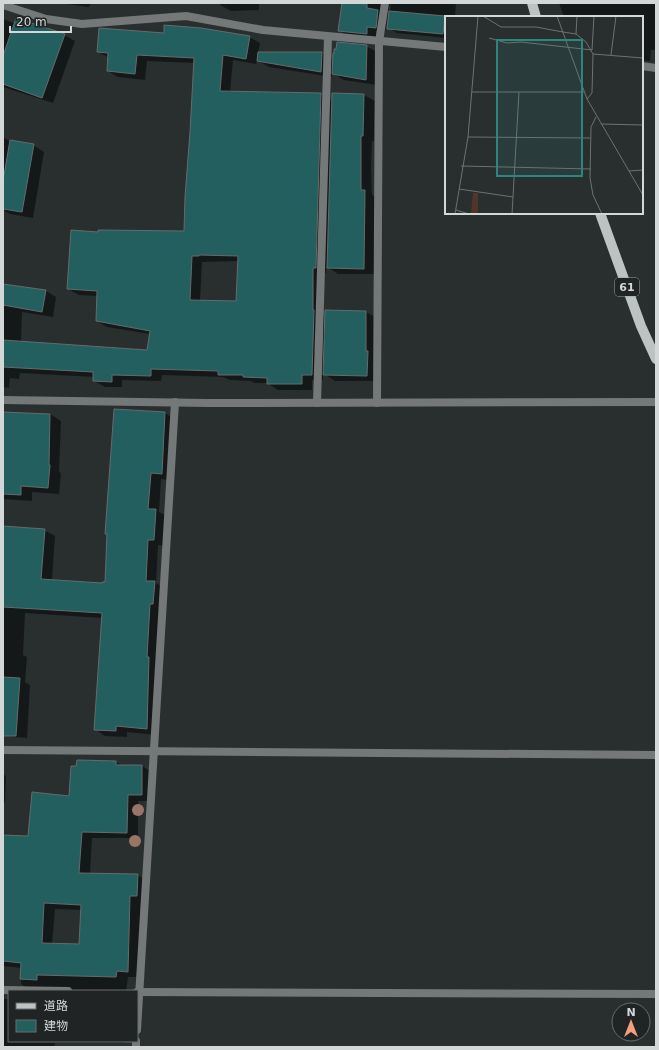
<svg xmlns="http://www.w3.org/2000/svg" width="659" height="1050" font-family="'DejaVu Sans','Noto Sans JP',sans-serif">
  <rect width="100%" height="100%" fill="#292e2e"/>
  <g fill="#0007" fill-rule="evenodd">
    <path d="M59,3H91L89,7Z"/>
    <path d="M220,3H259V10L231,11L220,5Z"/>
    <path d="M343,3H456L455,17H446V38L397,33L388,28L391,4L389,7L385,32L376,31V39L349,36L340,31Z"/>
    <path d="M559,3H655V23H656V50H651L650,61L642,60V17H564Z"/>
    <path d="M3,19L16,24L64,35L75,41L53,103L3,87V63L14,53L3,51Z"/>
    <path d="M164,34L249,37L260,43L258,53H322L334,60L366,46L377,52V85L344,80L332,73V77L269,67L257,60L256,64L233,60L230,92L321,94L333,101L364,95L375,101L374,141H372L371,166L372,195L376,197L375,274H338L326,266V273H323V316L326,318L366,312L377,318L378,381H335L323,373V380H312V390H278L267,383H254L251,381L230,380L223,377L162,375L161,381L122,380V387H105L94,381V377L20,373L19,379L10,378L9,388L3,387V285L46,291L56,297L53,317L22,312L21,342L148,351L150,334L107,327L97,321L98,296L79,295L68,289L99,233L185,232L195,63L147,61L145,80L118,77L108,71L109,58L98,52ZM239,261L237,302L200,301L202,262Z"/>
    <path d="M3,137L9,141L33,145L44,152L33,218L10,214L3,210V187L5,173L3,172Z"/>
    <path d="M3,413L50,414L61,421L59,472L61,473L59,494L32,492V501L3,499Z"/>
    <path d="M165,413L176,420L172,480L161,479L159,512L167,516L165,546L158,545L156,583L166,589L157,735L127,732V737L105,736L95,729L102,618L25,613L23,655L27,657L25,682L30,685L27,738L3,736V527L44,530L55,536L52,580L103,584L106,583L108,535L106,534Z"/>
    <path d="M116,762L123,766H142L153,773V801H138V838H92L90,874L138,875L148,882V902L141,901L138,977H128L126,991L31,990L21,984L22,968L3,966V836L29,837L70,797ZM55,909L82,910L80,946L52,944Z"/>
    <path d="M3,774L6,776L5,802H3Z"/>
    <path d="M3,999H9V1041H125V1043H55L54,1047H3Z"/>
  </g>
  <g fill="#245f60" stroke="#656b6b" fill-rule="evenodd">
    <path d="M342,3H367V8L378,10L376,28L367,27V34L338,31Z"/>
    <path d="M389,11L445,16L443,34L387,29Z"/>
    <path d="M16,18L65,34L42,98L3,84V56Z"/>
    <path d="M164,25L201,28L250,36L246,59L223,55L220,91L321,93L316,268H313V310H314L312,375H302V384H267V378L243,377V375H218V371L151,369V376L112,375V382L93,381V372L3,367V340L147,350L150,331L96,321L97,291L67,289L71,230L98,232V230L184,231L185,197L190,132L194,58L137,55L135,74L107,71L108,53L97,52L99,28L164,33ZM199,255L238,256L236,301L190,300L192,256H199Z"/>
    <path d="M337,42L367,45L366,80L332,74L333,53H334V49H336Z"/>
    <path d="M258,52H322L321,72L257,61Z"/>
    <path d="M332,93L364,94L363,136H361V190H365L364,269L327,268Z"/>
    <path d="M10,140L34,144L22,212L3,209V181Z"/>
    <path d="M3,284L46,290L42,312L3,305Z"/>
    <path d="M325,310L366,311V351H368L367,376L323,375Z"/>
    <path d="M114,409L165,412L162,474L151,473L148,509H156L154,540H148L146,581H155L153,604H150L147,657H149L147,729L116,726V731L94,730L102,613L3,607V526L45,529L41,579L102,583V582H105L107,534H105L107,506Z"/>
    <path d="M3,412L50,414L49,465H50L48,488L21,486V495L3,494Z"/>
    <path d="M3,677L20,678L16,736H3Z"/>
    <path d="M77,760L116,761V765H142V795H128L127,833L82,832L79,873L138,874L137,896H130L128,972L117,971L116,977L37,975V980L20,979L21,963L3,961V835L28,836L32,792L69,796L71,766H76ZM44,903L81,905L79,944L42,943Z"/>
  </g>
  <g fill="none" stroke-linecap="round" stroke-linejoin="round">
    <g stroke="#757878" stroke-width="8">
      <path d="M317,403L328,37"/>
      <path d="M377,403L379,42L385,3"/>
    </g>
    <g stroke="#757878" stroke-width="8">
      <path d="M3,5L46,19L82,24L186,16L263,30L446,47"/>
      <path d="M642,66L656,68"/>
      <path d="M3,400L208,403L656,402"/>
      <path d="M3,750L656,755"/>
      <path d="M3,990L68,991"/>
      <path d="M137,992L656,994"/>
      <path d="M137,1030L175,402"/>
      <path d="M136,1047V1041"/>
    </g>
    <g stroke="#bdc2c2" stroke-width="10">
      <path d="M532,3L536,17"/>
      <path d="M600,213L641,326L656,359"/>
    </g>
  </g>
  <g fill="#997566">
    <circle cx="138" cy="810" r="6"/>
    <circle cx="135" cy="841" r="6"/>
  </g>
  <g text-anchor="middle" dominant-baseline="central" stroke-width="3.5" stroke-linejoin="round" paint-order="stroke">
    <rect fill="#202424" stroke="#9ea1a1" stroke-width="1" x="615" y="278" width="24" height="18" rx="3"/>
    <g font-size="11" font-weight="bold" fill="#d4d7d7">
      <text x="627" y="287">61</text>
    </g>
  </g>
  <g transform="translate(445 16)">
    <rect width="198" height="198" fill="#292e2e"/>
    <path d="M28,177H33V198L26,197Z" fill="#523529"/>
    <path fill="none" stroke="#2d0b00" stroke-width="2" d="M0,34V61"/>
    <path fill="none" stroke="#6d7272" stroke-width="1" d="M38,0L56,11H91L118,16M112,0L142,83L198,179M118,16L131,18L132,0M131,18L141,26L148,38L147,77L142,83M44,22L62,27L76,26L147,34L149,0M148,38L198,42M166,39L171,0M27,76H139M151,101L146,111L145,162L148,179L157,198M156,108L198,109M23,121L145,122M16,150L146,153M184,155L198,154M14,173L68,181M11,194L24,198M10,198L23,121L33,0M67,198L74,76"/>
    <path fill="#2d857e" fill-opacity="0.15" stroke="#2d857e" stroke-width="2" d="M52,24H137V160H52Z"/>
    <rect width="198" height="198" fill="none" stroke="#d4d7d7" stroke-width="2"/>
  </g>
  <rect width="659" height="1050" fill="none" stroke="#d4d7d7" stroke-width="8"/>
  <rect x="8" y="990" width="130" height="52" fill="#202424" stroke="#686c6c"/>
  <rect x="16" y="1003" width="20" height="6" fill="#bdc2c2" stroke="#686c6c"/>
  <text x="44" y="1010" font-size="12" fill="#d4d7d7">道路</text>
  <rect x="16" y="1020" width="20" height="12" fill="#245f60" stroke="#686c6c"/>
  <text x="44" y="1030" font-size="12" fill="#d4d7d7">建物</text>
  <g transform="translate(631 1022)"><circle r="19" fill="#202424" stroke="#686c6c"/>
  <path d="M0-3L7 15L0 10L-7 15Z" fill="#f2a080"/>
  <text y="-6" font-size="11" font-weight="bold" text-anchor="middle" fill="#d4d7d7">N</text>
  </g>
  <path d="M10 26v6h61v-6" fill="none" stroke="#d4d7d7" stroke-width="2"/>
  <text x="16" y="26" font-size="12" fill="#d4d7d7" stroke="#202424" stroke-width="3" paint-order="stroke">20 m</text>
</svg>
